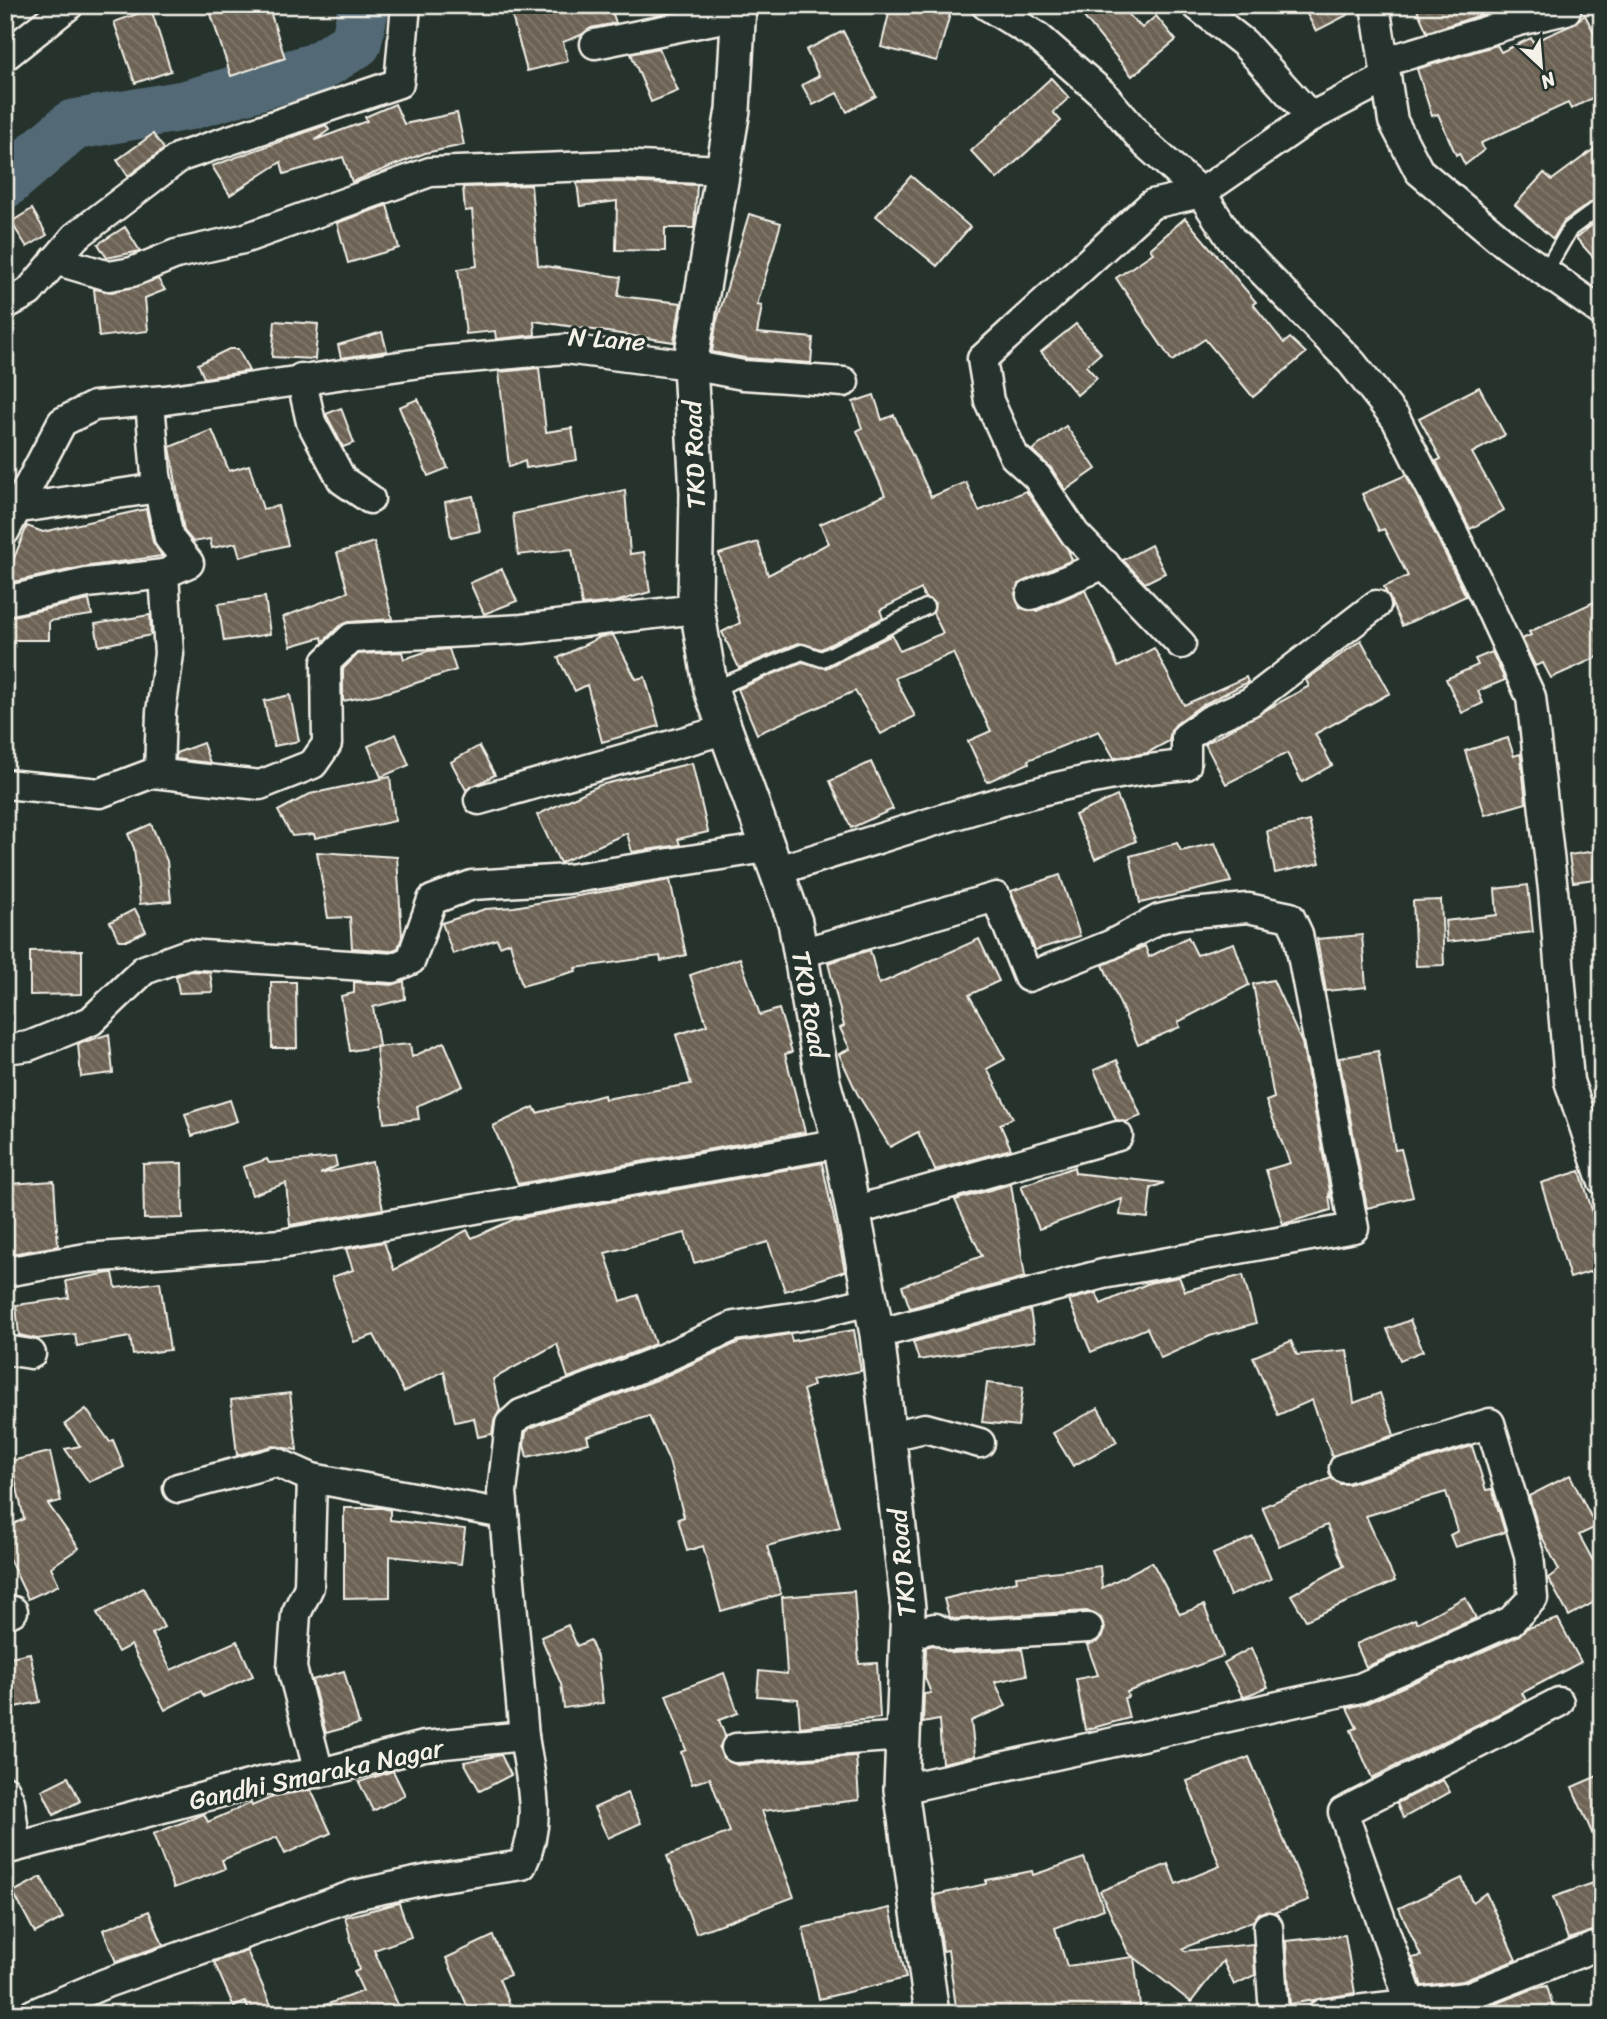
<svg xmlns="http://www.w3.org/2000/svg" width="1607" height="2019" font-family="Sriracha,sans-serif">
  <defs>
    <pattern id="building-back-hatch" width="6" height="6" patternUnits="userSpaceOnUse" patternTransform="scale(1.75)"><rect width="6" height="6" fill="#6c6355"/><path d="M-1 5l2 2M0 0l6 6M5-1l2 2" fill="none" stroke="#827a6d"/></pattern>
  </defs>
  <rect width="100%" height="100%" fill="#26332d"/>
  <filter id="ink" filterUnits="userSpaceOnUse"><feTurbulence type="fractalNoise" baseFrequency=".0143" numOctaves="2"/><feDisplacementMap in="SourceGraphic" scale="14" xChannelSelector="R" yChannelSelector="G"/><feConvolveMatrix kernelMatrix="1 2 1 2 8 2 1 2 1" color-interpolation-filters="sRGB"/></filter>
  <g filter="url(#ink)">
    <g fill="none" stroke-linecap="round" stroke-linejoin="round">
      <path stroke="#526a76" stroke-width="51" d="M5,183L73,125L188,105L316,68L356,43L364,5"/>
    </g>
    <g fill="url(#building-back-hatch)" stroke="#f4f1e8" stroke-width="2">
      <path d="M208,5H268L285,58L231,76Z"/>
      <path d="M509,5H610L616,23L591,28L581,35L563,42L568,61L527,71Z"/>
      <path d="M891,5H917L950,14L937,61L881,47Z"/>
      <path d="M1074,5H1119L1142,28L1156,16L1176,40L1132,76Z"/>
      <path d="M1302,5H1359V9L1316,31Z"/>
      <path d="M1415,5H1480L1484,14L1427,32Z"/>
      <path d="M151,9L171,71L135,83L114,22Z"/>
      <path d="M1585,15L1602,48V93L1571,109L1568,103L1481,143L1484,150L1465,165L1459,153L1456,155L1438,114L1432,116L1417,69L1497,45L1501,52L1531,38L1533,42L1570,26Z"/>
      <path d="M843,31L876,96L847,112L837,93L813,105L802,85L819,76L806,50Z"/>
      <path d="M659,48L678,91L651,102L631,54Z"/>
      <path d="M1051,78L1069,98L1053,112L1061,121L997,179L971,151Z"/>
      <path d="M395,104L404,124L457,113L464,145L425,153L352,182L343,157L284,174L281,162L230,195L212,166L326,125L329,130L315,140L367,121L365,117Z"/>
      <path d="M153,134L164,149L128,176L117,160Z"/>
      <path d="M1602,143V195L1564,221L1553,239L1515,205L1544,173L1552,180Z"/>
      <path d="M911,176L970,227L937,266L876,216Z"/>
      <path d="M618,182L697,185L694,228H665V251L616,250L617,201L580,206L577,183Z"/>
      <path d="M531,185L538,265L621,277L618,296L681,303L674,342L534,321L535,335L496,339L495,331L466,334L458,269L477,266L472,210L465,211L463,187Z"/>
      <path d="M387,205L399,248L348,263L337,223Z"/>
      <path d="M32,209L47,235L27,247L11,222Z"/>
      <path d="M749,214L781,223L757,305L762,306L757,333L813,338L811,363L745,358L712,352L716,324Z"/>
      <path d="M1602,217V267L1576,238Z"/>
      <path d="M1185,218L1256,302L1253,304L1284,343L1290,338L1306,353L1253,397L1205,339L1172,361L1116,278L1153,253L1150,249Z"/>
      <path d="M125,227L140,251L107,258L98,244Z"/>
      <path d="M158,279L165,290L145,298L148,331L99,337L94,289L112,292Z"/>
      <path d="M275,321L318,324L315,359L272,357Z"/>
      <path d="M1076,324L1101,353L1086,366L1097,378L1077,395L1041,352Z"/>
      <path d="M382,332L387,351L341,358L338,345Z"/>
      <path d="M229,349H238L249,371L204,378L198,364Z"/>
      <path d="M539,368L546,432L572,428L577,460L526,468L525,461L509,467L499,372Z"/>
      <path d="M1479,387L1505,435L1472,453L1504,510L1470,529L1436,461L1441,459L1419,418Z"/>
      <path d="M874,395L882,420L894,415L931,497L966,482L979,511L1026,491L1068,550L1072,560L1018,584L1015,594L1020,608L1037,611L1085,590L1118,667L1154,648L1184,705L1246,677L1248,682L1200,706L1176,724L1171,730L1169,741L1147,753L1114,758L1099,731L1028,760L1029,763L987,782L968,741L991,731L953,653L895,678L915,716L881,734L855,691L757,734L738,689L802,662L826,668L892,635L900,651L943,633L933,613L935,603L925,598L921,589L880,610L883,618L821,649L798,643L739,668L722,632L740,623L719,554L758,542L768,575L829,543L820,524L885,495L857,431L862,428L853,402Z"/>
      <path d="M418,399L448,468L428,476L399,407Z"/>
      <path d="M341,408L354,443L343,447L326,414Z"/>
      <path d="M1066,426L1096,469L1066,490L1051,468L1032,450Z"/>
      <path d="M212,430L229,471L249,465L263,509L278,506L288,545L240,557L236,543L212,548L210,539L193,542L184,531L170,447Z"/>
      <path d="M1406,475L1466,596L1402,626L1384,587L1408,576L1384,529L1379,531L1362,494Z"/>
      <path d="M625,490L630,554L644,552L650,592L615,602L582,605L572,549L518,555L513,514Z"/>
      <path d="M473,496L480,531L451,537L445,502Z"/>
      <path d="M146,509L153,542L162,556L83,567L8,583V573L27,526L43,532Z"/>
      <path d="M374,542L392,619L349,622L339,626L323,642L322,637L291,646L283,617L348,592L337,553Z"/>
      <path d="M1151,545L1165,573L1145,583L1123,560Z"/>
      <path d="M502,569L517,601L484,614L470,583Z"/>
      <path d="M265,597L270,634L224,641L218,604Z"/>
      <path d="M89,600L92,615L49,621V640H8V617Z"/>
      <path d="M1596,601L1602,614V655L1551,678L1543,663L1535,666L1522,639L1531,635L1529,632Z"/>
      <path d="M150,615L151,635L99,646L95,624Z"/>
      <path d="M613,635L636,679L645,677L659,726L602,742L587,685L575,691L558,658L600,637Z"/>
      <path d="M1361,640L1390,693L1315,734L1332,765L1302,782L1287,753L1226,784L1205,744L1309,686L1306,680Z"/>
      <path d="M449,649L456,670L388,692L343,701V669L358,654L402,652L404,659L428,651Z"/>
      <path d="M1492,652L1505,680L1478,691L1483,703L1462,713L1446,679L1478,665L1475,659Z"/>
      <path d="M290,695L299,741L274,746L264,701Z"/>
      <path d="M396,734L409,765L381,777L368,746Z"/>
      <path d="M1508,738L1514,756L1520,754L1521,758L1526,803L1485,815L1465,751Z"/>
      <path d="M203,743L210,763L176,759V753Z"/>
      <path d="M479,746L495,775L466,790L451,762Z"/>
      <path d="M871,762L893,809L851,828L830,781Z"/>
      <path d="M692,763L708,832L678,839L680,845L632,852L627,833L560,863L537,815L600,785Z"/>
      <path d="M390,777L395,821L315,838L314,834L292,836L278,811L310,794Z"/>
      <path d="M1117,796L1136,841L1095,859L1075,815Z"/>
      <path d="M1309,821L1320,863L1275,873L1267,831Z"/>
      <path d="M151,824L167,861L171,901L140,904L134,848L128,834Z"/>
      <path d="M1177,843L1181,851L1215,843L1231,882L1140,903L1130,856Z"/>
      <path d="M1602,850V878L1573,882L1569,855Z"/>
      <path d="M317,852L397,857L402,937L398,948L390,951L352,948L350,917L328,918Z"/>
      <path d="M1060,875L1080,936L1035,950L1011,891Z"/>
      <path d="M670,880L686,955L661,961L660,956L575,968L576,971L522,986L510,942L500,946L497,939L453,954L442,923L485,909L514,907Z"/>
      <path d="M1528,885L1533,932L1447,942L1445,921L1497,915L1495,889Z"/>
      <path d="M1441,900L1444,965L1416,966L1413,901Z"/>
      <path d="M135,909L146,931L128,940H119L110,922Z"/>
      <path d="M1362,935L1366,987L1326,991L1317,939Z"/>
      <path d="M1188,937L1197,955L1234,943L1249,985L1178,1022L1180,1027L1138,1045L1103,965L1145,946L1149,957Z"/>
      <path d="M979,939L999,981L969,995L1005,1059L987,1069L1013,1118L1000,1124L1011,1149L935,1170L918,1132L890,1147L857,1093L839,1054L850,1049L840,1028L844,1026L828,963L870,950L879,984Z"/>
      <path d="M82,950V994L30,995V951Z"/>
      <path d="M740,958L760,1015L779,1009L792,1052L785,1054L805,1132L518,1184L493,1126L534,1107L537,1113L604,1095L605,1099L691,1084L676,1035L707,1025L690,975Z"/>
      <path d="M190,971L210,972L213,992L179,993L176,976Z"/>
      <path d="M1273,980L1302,1043L1331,1197L1329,1195L1331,1210L1283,1224L1266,1170L1290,1163L1266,1101L1274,1098L1253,984Z"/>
      <path d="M404,981L405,999L373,1007L379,1046L350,1051L341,996L354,993V982L392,985Z"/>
      <path d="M271,982H296L297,1048H272Z"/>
      <path d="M109,1034L113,1073L81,1077L78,1044Z"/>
      <path d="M444,1042L463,1086L417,1106L419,1119L384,1123L376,1047L410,1044L412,1057Z"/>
      <path d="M1378,1051L1395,1150L1401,1149L1413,1197L1367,1208L1339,1058Z"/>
      <path d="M1117,1060L1141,1116L1126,1122L1116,1120L1094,1070Z"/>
      <path d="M230,1100L237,1121L192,1136L185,1114Z"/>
      <path d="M335,1157L337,1166L320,1174L372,1162L383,1209L290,1225L286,1183L252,1195L243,1167L267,1159L269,1163Z"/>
      <path d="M182,1163L183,1218L144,1219L143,1164Z"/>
      <path d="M822,1163L845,1271L785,1291L768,1242L694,1263L685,1233L605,1253L621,1301L638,1295L655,1344L568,1378L557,1344L493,1379L500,1410L494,1421L492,1434L478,1437L474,1418L455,1422L444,1371L404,1392L374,1335L354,1342L332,1277L353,1270L346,1249L384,1242L394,1270L467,1230L472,1238L515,1219Z"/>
      <path d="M1074,1167L1075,1173L1164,1183L1151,1188L1148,1218L1120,1215L1122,1199L1039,1229L1021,1186Z"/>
      <path d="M1580,1171L1602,1243V1268L1570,1278L1541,1183Z"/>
      <path d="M54,1181L58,1246L5,1255V1199L10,1198L9,1184Z"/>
      <path d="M1011,1184L1025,1277L910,1308L902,1286L982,1256L955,1200Z"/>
      <path d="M109,1273H113L116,1288L160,1282L170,1350L133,1355L130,1337L77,1346L75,1334L37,1339L19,1335L16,1305L69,1298L66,1281Z"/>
      <path d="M1243,1275L1256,1323L1210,1336L1161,1358L1147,1328L1091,1352L1069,1300L1096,1293L1101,1304L1149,1283L1179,1277L1185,1291Z"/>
      <path d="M1030,1310L1035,1341L919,1360L913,1342Z"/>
      <path d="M1410,1320L1423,1351L1400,1360L1387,1329Z"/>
      <path d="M854,1330L861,1371L811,1380L813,1386L803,1390L840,1527L767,1546L781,1594L721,1611L703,1546L687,1551L678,1519L684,1517L669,1461L649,1416L587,1436L589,1443L527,1457L524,1445L526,1432L530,1428L659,1379L739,1342L790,1334L792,1341Z"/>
      <path d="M1291,1341L1297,1355L1347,1350L1354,1403L1380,1393L1394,1435L1332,1457L1312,1400L1278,1415L1253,1357Z"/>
      <path d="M987,1383L1023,1387L1018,1426L982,1422Z"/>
      <path d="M290,1393L297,1450L273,1446L237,1455L231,1400Z"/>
      <path d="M1098,1408L1117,1442L1073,1466L1053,1433Z"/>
      <path d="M86,1409L110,1442L113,1440L124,1467L89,1482L65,1449L80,1446L65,1424Z"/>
      <path d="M1472,1446L1486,1490L1492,1489L1505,1532L1455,1547L1450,1535L1458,1531L1446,1492L1366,1516L1395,1581L1306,1620L1291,1595L1344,1566L1327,1525L1279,1546L1262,1507L1331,1478L1340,1484H1349Z"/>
      <path d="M50,1452L61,1501L48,1504L79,1548L51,1567L59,1585L28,1599L5,1550V1528L24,1519L11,1461Z"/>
      <path d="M1570,1475L1596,1527L1579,1535L1602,1577V1598L1569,1616L1548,1578L1559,1570L1539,1531L1529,1496Z"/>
      <path d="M344,1508H382L390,1510V1520L465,1529L461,1564L390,1556V1597L344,1598Z"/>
      <path d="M1253,1537L1271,1579L1230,1596L1213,1554Z"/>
      <path d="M1152,1562L1180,1614L1204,1605L1223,1656L1127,1692L1128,1697L1124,1698L1129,1718L1085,1730L1076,1679L1098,1675L1087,1645L1097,1642L1102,1636L1105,1628L1101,1618L1087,1611L954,1619L949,1616L944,1599L1017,1581L1016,1576L1100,1566L1102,1588Z"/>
      <path d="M143,1588L164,1627L152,1634L171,1670L237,1641L253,1676L204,1697L201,1691L165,1710L131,1645L118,1652L97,1613Z"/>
      <path d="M854,1591L859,1664L877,1663L880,1718L800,1727L798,1699L757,1696L759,1671L787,1674L782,1597Z"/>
      <path d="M1465,1597L1476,1618L1366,1667L1356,1644L1415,1619L1417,1623Z"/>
      <path d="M1558,1619L1581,1662L1522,1693L1526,1700L1372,1778L1351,1730L1357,1728L1347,1708L1367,1703L1518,1636L1527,1628Z"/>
      <path d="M568,1625L577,1646L590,1640L597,1657L603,1703L564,1708L561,1684L541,1637Z"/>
      <path d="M933,1645L952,1653L1022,1649L1027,1675L995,1682L1006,1706L971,1721L975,1756L942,1763L939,1720L923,1723L924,1694L931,1693L925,1678L926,1647Z"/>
      <path d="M1251,1648L1268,1687L1243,1697L1224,1663Z"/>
      <path d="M30,1653L40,1702L5,1709V1658Z"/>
      <path d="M344,1671L359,1724L326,1733L312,1680Z"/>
      <path d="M724,1673L738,1713L719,1720L725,1736L719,1748L723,1758L737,1765L856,1756L859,1800L762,1811L794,1897L696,1933L667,1856L730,1832L710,1778L692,1784L681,1752L686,1750L666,1695Z"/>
      <path d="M501,1755L511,1775L480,1791L464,1762Z"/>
      <path d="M1249,1757L1309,1900L1276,1912L1259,1913L1253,1921L1183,1948L1184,1951L1253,1944L1255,1975L1234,1985L1223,1961L1191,2002L1134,1957L1141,2014H957L948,1950L943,1951L935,1895L986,1884V1880L1032,1871L1033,1875L1084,1858L1104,1909L1055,1928L1067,1966L1133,1957L1128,1952L1100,1891L1168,1864L1176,1884L1220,1866L1187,1781Z"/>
      <path d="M393,1771L405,1795L373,1811L359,1782Z"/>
      <path d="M1602,1774V1856L1572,1787Z"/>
      <path d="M68,1777L80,1801L54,1815L42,1790Z"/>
      <path d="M1443,1780L1450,1792L1403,1818L1397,1803Z"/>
      <path d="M311,1790L331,1833L285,1854L277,1837L222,1860L225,1869L174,1888L153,1834L204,1814L208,1822L251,1803L252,1806L275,1796Z"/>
      <path d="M627,1793L641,1823L608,1838L594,1808Z"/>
      <path d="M41,1877L63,1918L35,1933L13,1892Z"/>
      <path d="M1462,1878L1472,1902L1486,1893L1516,1960L1463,1981L1422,1986L1412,1958L1421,1956L1399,1908Z"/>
      <path d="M1602,1880V1928L1568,1939L1553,1897Z"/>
      <path d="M399,1903L411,1937L374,1950L402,2014H310L309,2011L363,1991L354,1972L359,1970L345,1917Z"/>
      <path d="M890,1908L906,1978L819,1999L803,1928Z"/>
      <path d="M149,1911L163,1945L116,1962L103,1930Z"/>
      <path d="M1345,1935L1355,1993L1290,2004L1286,1941Z"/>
      <path d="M493,1936L510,1975L499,1979L514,2014H471L446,1958Z"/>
      <path d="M247,1951L275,2014H251L245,2002L234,2007L214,1962Z"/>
      <path d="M1547,1986L1555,2014H1471L1530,1990Z"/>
    </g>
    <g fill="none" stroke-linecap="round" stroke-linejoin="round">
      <defs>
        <g id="service">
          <path d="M1545,272L1570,229L1602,205"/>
          <path d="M711,690L802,652L822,659L926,607"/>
        </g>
        <g id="minor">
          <path d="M986,5L1038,37L1102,93L1146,144L1201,193L1231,239L1352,363L1396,419L1476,578L1531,697L1553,890L1569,1081L1602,1180"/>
          <path d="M1196,5L1244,43L1311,117"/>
          <path d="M1375,5L1393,121L1419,171L1507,245L1602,312"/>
          <path d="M595,44L738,15"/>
          <path d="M5,56L69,5"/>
          <path d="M1384,62L1519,21L1566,10"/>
          <path d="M55,260L109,276L132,272L176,254L243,239L430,172L618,165L722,170"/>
          <path d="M5,305L29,292L75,237L180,157L399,83L406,5"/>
          <path d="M301,378L311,422L342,480L370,499"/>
          <path d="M150,402L156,475L169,538L189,563L164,574L169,654L161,712L159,773"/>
          <path d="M20,508L159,488"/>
          <path d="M5,531L62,422L94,406L165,400L427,362L565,349L690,365L743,375L844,382"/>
          <path d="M1031,595L1105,564"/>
          <path d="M5,601L87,583L164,574"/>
          <path d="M1181,644L1075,534L1037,477L1014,456L989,401L982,359L1152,204L1201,193L1311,117L1386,78"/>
          <path d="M5,784L100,793L153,773L260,785L313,764L327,744L326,662L351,638L522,629L697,609"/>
          <path d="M479,800L724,730"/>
          <path d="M778,870C906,832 1054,776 1186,765V737L1210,720L1250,702L1376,605"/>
          <path d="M801,953L996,897L1028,977L1110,945L1159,919L1180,914L1248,908L1290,917L1298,934L1354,1228L1103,1274L877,1334"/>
          <path d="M5,1049L29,1046L91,1021L144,970L188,954L393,968L411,960L432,900L472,885L568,879L766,848"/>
          <path d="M853,1211L1118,1136"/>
          <path d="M5,1272L86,1258L281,1244L840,1143"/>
          <path d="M5,1350L31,1354"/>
          <path d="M890,1436L925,1428L980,1443"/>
          <path d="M178,1488L276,1462L312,1478"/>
          <path d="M5,1615L13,1611"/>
          <path d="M907,1634L935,1628L951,1636L1088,1628"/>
          <path d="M736,1748L904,1736"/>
          <path d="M319,1773L292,1668L296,1614L309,1587L312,1478L504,1514"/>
          <path d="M901,1789L1360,1688L1511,1621L1533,1598L1529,1555L1490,1423L1344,1468"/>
          <path d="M5,1790L10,1802L16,1846"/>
          <path d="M5,1850L264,1781L328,1771L424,1746L524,1736L502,1492L510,1424L521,1414L653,1363L734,1326L821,1313L870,1301"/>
          <path d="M1268,1927L1274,2014"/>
          <path d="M1411,2005L1343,1812L1559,1702"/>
          <path d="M33,2014L106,1983L354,1895L435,1878L522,1865C543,1821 531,1783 524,1736"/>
          <path d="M1322,2014L1467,1997L1602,1944"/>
        </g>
        <path id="tertiary" d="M739,5L733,110L690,365L697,493L695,597L711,690L795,922L823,1082L840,1143L877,1334L908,1608L901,1789L932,2014"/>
      </defs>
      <use href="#service" stroke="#f4f1e8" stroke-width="19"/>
      <use href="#minor" stroke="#f4f1e8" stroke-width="33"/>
      <use href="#tertiary" stroke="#f4f1e8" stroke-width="38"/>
      <use href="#service" stroke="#26332d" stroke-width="14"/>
      <use href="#minor" stroke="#26332d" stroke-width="28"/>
      <use href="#tertiary" stroke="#26332d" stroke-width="33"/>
    </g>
  </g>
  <g text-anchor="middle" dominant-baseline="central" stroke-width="6" stroke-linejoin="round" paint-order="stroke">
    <g font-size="26" fill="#f4f1e8" stroke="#26332d">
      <text transform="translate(607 339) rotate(4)">N Lane</text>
      <text transform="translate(694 455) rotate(-92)">TKD Road</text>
      <text transform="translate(810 1004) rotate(80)">TKD Road</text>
      <text transform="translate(902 1563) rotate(-95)">TKD Road</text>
      <text transform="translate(316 1774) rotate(-12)">Gandhi Smaraka Nagar</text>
    </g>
  </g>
  <rect width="1607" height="2019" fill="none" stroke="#26332d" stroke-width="28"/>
  <rect x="14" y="14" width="1579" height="1991" fill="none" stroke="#f4f1e8" stroke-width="2.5" filter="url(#ink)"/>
  <g transform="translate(1541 66) rotate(154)" stroke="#26332d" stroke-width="5" paint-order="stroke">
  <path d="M0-5L12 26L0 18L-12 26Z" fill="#f4f1e8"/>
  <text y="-10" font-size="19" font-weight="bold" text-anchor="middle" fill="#f4f1e8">N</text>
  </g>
</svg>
